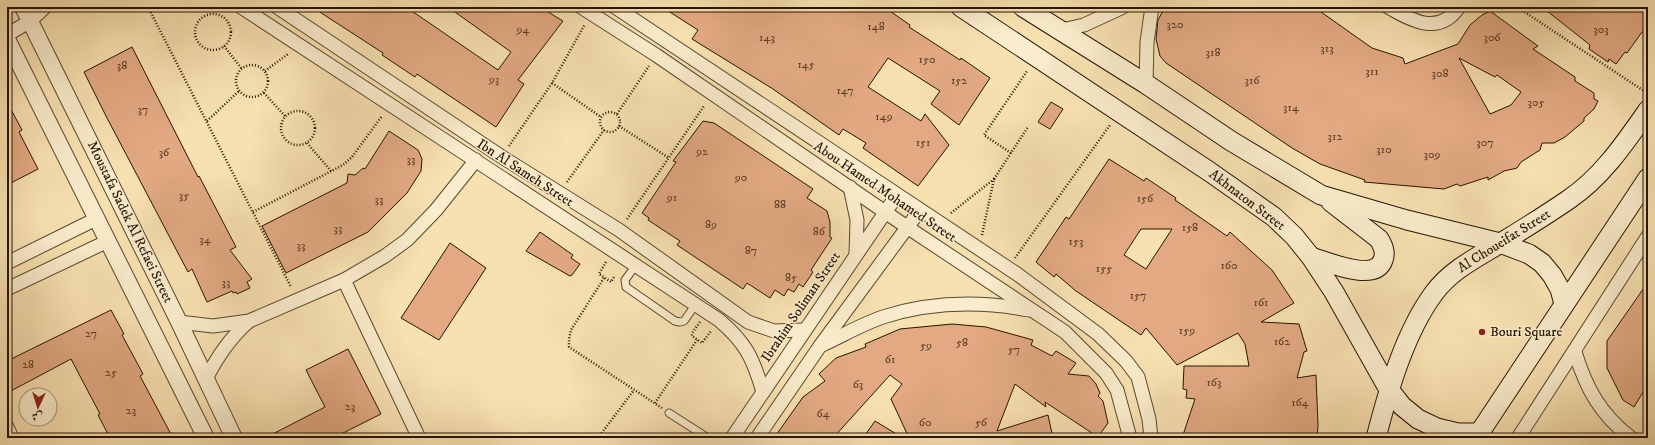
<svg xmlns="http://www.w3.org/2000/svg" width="1655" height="445" font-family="'IM FELL DW Pica',Amiri,serif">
  <rect width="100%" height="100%" fill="#f8e1b1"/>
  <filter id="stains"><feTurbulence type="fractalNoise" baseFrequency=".005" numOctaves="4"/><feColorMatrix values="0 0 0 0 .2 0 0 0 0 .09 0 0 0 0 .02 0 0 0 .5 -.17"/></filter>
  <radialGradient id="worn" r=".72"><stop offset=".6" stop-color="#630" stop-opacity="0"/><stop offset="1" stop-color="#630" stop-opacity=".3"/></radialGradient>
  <g fill="#e2a982" stroke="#241402" fill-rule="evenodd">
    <path d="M312,7H406L498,70L511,52L448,7H540L563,21L518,80L524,84L496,127L417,74L415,77L382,55L383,53Z"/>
    <path d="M662,7H884L910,25L909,27L960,60L961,58L990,78L959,125L931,104L940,91L888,58L868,87L921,121L925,114L949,145L918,186L863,148L866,143L843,129L839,135L773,89L692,39L698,30Z"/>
    <path d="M1165,7H1314L1372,48L1403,58L1405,64L1458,44L1470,25L1482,15L1490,11L1538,46L1533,49L1575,77V81L1594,93V99L1598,101L1594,109L1584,118V121L1565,137L1554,143H1542L1540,150L1521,162L1517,168L1504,171L1488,180V177L1460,186L1457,184L1444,189L1364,182L1365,180L1320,164L1292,148L1166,63L1160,56L1156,39L1158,20ZM1459,58L1495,77L1497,75L1521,92L1511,105L1490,114Z"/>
    <path d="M1542,7H1648V29L1642,32L1627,53L1625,52L1616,64L1609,59L1608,62L1589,49L1590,45Z"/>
    <path d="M132,47L198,177L199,176L236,247L230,250L252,279L247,282L250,288L237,294L236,292L233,293L232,291L207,302L192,269L188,272L106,116L84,72Z"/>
    <path d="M7,102L22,130L19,132L38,169L7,185Z"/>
    <path d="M1051,102L1063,109L1050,129L1038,122Z"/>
    <path d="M703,121L714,123L813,189L807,198L827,211L830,222V237L832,238L811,270L813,272L803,287L799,284L794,292L788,289L784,296L775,290L770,298L747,283L743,289L677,245L680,241L648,220L649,218L642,213L676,162L673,161Z"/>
    <path d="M389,131L418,150L422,159L421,171L407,193L368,232L286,273L262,226L347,183L348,174L355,175L363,168L365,169Z"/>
    <path d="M1109,159L1144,181L1146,178L1176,198L1175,200L1227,236L1230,232L1272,270L1294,303L1261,322L1299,324L1307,351L1304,352L1297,378L1316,375L1318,426L1317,438H1182L1195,399L1186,398L1187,390L1183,389L1184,366H1249L1245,344L1238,333L1177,365L1146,328L1141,335L1076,291L1056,274L1054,277L1036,262L1066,217L1069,219ZM1141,229H1172L1146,269L1124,255Z"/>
    <path d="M540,232L573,255L571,258L580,264L572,275L570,276L526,251Z"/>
    <path d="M450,243L486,268L439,340L401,318Z"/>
    <path d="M1648,282V384L1634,407L1623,400L1607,368V341Z"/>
    <path d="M111,310L124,334L122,335L143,374L140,376L173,438H110L98,415L100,414L71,359L7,393V361Z"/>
    <path d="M952,324L986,327L1033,340L1031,345L1052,356L1056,351L1076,363L1068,374L1089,376L1096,384L1100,393L1098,396L1103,401L1108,423L1098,437L1045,402L1046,407L1015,384L997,431L1048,415L1053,438H909L891,399L902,384L890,375L833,438H774L803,397L825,381L819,374L836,358L866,347L865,344L900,329Z"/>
    <path d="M348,349L381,414L333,438H265L325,407L306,370Z"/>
    <path d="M875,421L903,438H863Z"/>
  </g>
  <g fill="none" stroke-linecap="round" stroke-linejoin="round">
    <defs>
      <g id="service">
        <path d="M636,265L625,280L626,287L675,321L680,322L684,321L696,304"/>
        <path d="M669,413L708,438"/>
      </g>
      <g id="minor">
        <path d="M241,7L719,320C746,343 753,358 763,392"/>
        <path d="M277,7L502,157L619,230L748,322L774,331L804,330"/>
        <path d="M581,7L656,55L907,227L1065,332L1106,373L1117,390L1130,438"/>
        <path d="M615,7L1017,274L1098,334L1126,361L1138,377L1149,419L1151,438"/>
        <path d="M1388,7C1412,21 1439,36 1459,7"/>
        <path d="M1062,30L1084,25L1123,7"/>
        <path d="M7,35L30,21L45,7"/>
        <path d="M1146,84L1147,42L1152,7"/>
        <path d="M850,187L857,220L856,254"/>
        <path d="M7,263L96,219"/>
        <path d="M344,280L419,438"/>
        <path d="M7,289L108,241"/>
        <path d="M179,322L213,326L249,321L344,280L385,256L407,240L436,210L476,160"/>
        <path d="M822,345C842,336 862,324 883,317C930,302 981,301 1029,310"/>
        <path d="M1575,352C1586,388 1600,414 1631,438"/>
        <path d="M206,379C217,357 229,339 248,322"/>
        <path d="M7,427L12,438"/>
        <path d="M732,438L897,195"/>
        <path d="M757,438L820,346L920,210"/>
        <path d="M1518,438L1648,236"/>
      </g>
      <g id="tertiary">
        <path d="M23,7L179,322L234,438"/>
        <path d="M7,39L206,438"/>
      </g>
      <g id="secondary">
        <path d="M961,7L1210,172L1274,217L1294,236L1311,257L1334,292L1388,388L1402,406L1418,419L1437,428L1458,433H1479"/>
        <path d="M1023,7L1146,84L1231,141L1321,195L1407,220L1500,243L1529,254L1542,263L1552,275L1560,289L1564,304"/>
        <path d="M1311,257C1328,262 1375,283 1383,260C1386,252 1383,246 1379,239L1331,202"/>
        <path d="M1376,438C1388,391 1405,332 1434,293C1451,270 1476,258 1499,244C1522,230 1546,215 1568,200C1602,177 1625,143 1648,110"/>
        <path d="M1476,438L1648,178"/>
      </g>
    </defs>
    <use href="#service" stroke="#59472e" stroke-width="9"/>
    <use href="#minor" stroke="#59472e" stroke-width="15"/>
    <use href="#tertiary" stroke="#59472e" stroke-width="18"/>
    <use href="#secondary" stroke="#241402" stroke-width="21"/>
    <g stroke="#241402" stroke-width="2.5" stroke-dasharray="1 2" stroke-linecap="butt">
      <path d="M148,7L291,287"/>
      <path d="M1517,7L1647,93"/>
      <circle cx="213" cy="32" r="18"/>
      <path d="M224,46L242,69"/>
      <circle cx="252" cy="81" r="16"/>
      <path d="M265,71L288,54"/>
      <path d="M552,83L601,117"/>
      <path d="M264,93L285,116"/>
      <circle cx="298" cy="128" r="17"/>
      <circle cx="610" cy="122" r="10"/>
      <path d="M617,114L649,66"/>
      <path d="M207,121L239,91"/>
      <path d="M619,126L669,158"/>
      <path d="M307,143L332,172"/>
      <path d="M509,146L552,83L585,24"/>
      <path d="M1011,153L984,135L1027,71"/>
      <path d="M994,179L1028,127"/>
      <path d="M567,182L604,130"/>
      <path d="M253,212L343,165L352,157L382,116"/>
      <path d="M951,213L994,179L982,235"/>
      <path d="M627,219L704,106"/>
      <path d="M1015,258L1110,125"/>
      <path d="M606,262L599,274L611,282L614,277"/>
      <path d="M604,278L571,330L569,339V347L662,408"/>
      <path d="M700,322L692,333V336L702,343L711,331"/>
      <path d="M655,403L697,340"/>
      <path d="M598,438L634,390"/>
    </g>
    <use href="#service" stroke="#faeccc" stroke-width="7"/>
    <use href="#minor" stroke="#faeccc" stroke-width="13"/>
    <use href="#tertiary" stroke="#faeccc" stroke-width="16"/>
    <use href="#secondary" stroke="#faeccc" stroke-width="19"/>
  </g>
  <circle fill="#8f2418" stroke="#faeccc" stroke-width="1.5" cx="1482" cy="332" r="4"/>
  <g text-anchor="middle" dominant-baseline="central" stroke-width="3" stroke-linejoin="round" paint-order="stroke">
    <g font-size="12" fill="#543922">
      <text x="1175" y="24">320</text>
      <text x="876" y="26">148</text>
      <text x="523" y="29">94</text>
      <text x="1601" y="29">303</text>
      <text x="767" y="37">143</text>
      <text x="1492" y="37">306</text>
      <text x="1327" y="48">313</text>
      <text x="1213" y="52">318</text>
      <text x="927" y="59">150</text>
      <text x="806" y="64">145</text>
      <text x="122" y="65">38</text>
      <text x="1372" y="71">311</text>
      <text x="1440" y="73">308</text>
      <text x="494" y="79">93</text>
      <text x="959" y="80">152</text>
      <text x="1252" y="80">316</text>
      <text x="845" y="90">147</text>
      <text x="1536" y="102">305</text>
      <text x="1291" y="107">314</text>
      <text x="143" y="109">37</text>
      <text x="884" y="116">149</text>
      <text x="1335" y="136">312</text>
      <text x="923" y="142">151</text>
      <text x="1485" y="142">307</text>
      <text x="1384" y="149">310</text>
      <text x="702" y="151">92</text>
      <text x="164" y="152">36</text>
      <text x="1432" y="154">309</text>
      <text x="411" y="159">33</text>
      <text x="741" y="177">90</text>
      <text x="184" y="195">35</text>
      <text x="672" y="197">91</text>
      <text x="1145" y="198">156</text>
      <text x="379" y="199">33</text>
      <text x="780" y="204">88</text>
      <text x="711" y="224">89</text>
      <text x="1190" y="227">158</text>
      <text x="338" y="228">33</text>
      <text x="819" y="231">86</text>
      <text x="205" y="239">34</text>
      <text x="1076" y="241">153</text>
      <text x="301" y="245">33</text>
      <text x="751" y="250">87</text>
      <text x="1229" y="265">160</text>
      <text x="1104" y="268">155</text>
      <text x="791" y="277">85</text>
      <text x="226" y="282">33</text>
      <text x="1138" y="295">157</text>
      <text x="1261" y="302">161</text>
      <text x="1187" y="330">159</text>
      <text x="91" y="333">27</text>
      <text x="1282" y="341">162</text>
      <text x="962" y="342">58</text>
      <text x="926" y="345">59</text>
      <text x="1014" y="349">57</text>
      <text x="890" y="359">61</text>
      <text x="28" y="364">28</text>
      <text x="111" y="372">25</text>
      <text x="1214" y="382">163</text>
      <text x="858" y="384">63</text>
      <text x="1300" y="402">164</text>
      <text x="350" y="406">23</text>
      <text x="131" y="410">23</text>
      <text x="823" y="413">64</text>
      <text x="925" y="422">60</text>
      <text x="981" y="422">56</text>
    </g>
    <g font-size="14" fill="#241402" stroke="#faeccc">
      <text transform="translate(525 173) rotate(33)">Ibn Al Sameh Street</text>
      <text transform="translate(885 192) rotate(34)">Abou Hamed Mohamed Street</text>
      <text transform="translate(1247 200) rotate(37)">Akhnaton Street</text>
      <text transform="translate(130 222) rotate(64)">Moustafa Sadek Al Refaei Street</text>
      <text transform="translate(1504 241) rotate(-32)">Al Choueifat Street</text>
      <text transform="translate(801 307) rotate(-56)">Ibrahim Soliman Street</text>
    </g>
    <g font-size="14" fill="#241402" stroke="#faeccc" text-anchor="start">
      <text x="1490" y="332">Bouri Square</text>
    </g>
  </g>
  <rect width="1655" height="445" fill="none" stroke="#f8e1b1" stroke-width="24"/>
  <rect x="8" y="8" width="1639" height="429" fill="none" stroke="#241402" stroke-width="2"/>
  <rect x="12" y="12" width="1631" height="421" fill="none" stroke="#241402"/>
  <g transform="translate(38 407) rotate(184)"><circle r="19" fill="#faeccc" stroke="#a4967b"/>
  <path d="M0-3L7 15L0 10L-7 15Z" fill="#8f2418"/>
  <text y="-6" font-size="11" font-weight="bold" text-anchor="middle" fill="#241402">ش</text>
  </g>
  <rect width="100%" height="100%" filter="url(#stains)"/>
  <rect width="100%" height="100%" fill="url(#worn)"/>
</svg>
